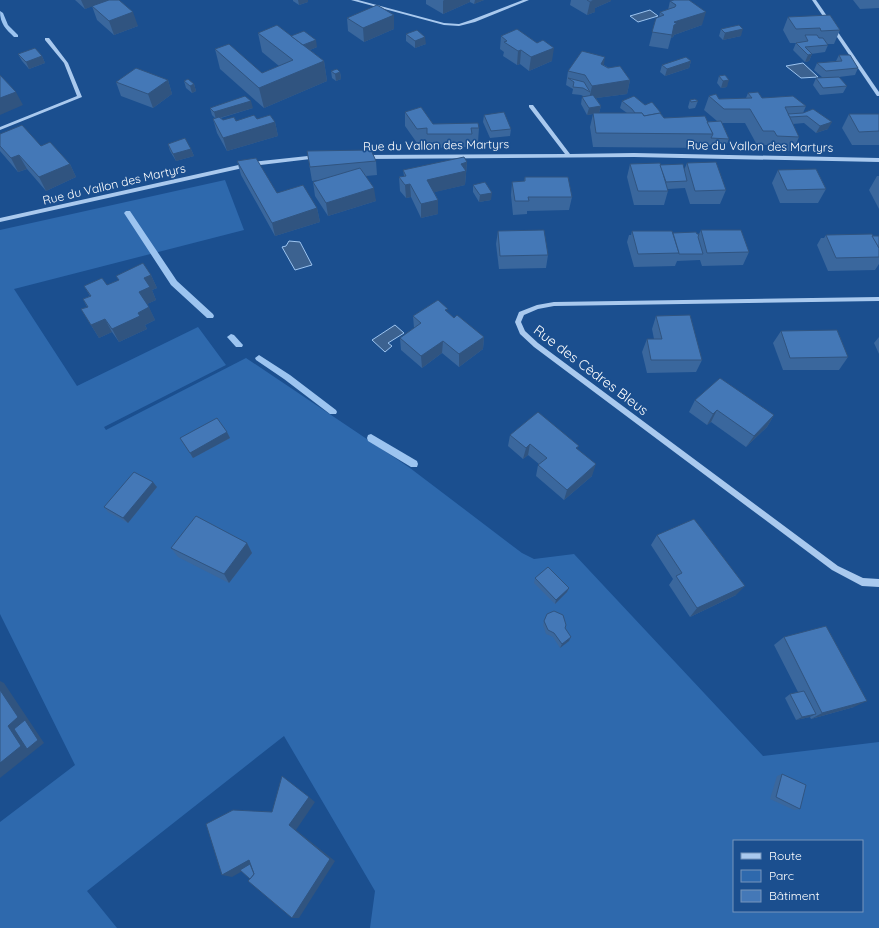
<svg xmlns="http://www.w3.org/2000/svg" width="879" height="928" font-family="Quicksand,sans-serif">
  <rect width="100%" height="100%" fill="#1b4f8f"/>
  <path fill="#2e69ad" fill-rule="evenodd" d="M225,180L244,230L14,289L77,386L198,327L226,365L104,427L106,430L246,358L410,468L522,553L534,559L574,554L763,756L879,742V928H370L375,891L284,736L87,891L117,928H0V822L75,765L0,614V230ZM734,841H862V911H734Z"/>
  <g fill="#3c6290" stroke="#9cc4f0">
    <path d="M650,10L658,16L638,22L630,16Z"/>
    <path d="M803,63L818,77L801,78L786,66Z"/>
    <path d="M289,241L300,242L312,265L295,270L282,247L286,246Z"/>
    <path d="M395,325L404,333L388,343L392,346L385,352L372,340Z"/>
  </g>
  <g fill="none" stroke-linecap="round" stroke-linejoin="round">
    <g fill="#9cc4f0" fill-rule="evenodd">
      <path d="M0,11L3,13L8,25L18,35V37H14C6,29 0,24 0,11Z"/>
      <path d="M126,211H130L177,281L213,314L214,316L213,318H207L171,285L124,213Z"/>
      <path d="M231,334L234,335L243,345L242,347H236L227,337Z"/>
      <path d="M259,355L290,375L336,410L337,412L336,414H330L284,379L256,360L255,358Z"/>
      <path d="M371,434L417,461L418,464L417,467H411L368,441L367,438L368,435Z"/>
    </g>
    <g fill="#a9c9ee" fill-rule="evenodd">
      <path d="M351,0H358L444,23L459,24L471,20L523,0H529L475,22L459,26L444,25Z"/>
      <path d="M812,0H816L879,92V96H877Z"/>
      <path d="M45,38H49L68,63L82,97L0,130V127L77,96L64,63L45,40Z"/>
      <path d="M529,105H533L570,154L634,153L879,158V162L634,157L365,159L362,157L365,155L565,154L529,107Z"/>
      <path d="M317,155L319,156V158L252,166L0,222V218L252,162Z"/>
      <path d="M879,297V301L554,306L538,309L524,315L521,322L525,331L538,343L838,566L863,578L879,579V587L862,586L832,570L534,347L520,334L515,322L519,312L537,305L554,302Z"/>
    </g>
  </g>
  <g fill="#3a679d">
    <path d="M75,0H108L138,26L114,35L97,20L92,6L85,9Z"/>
    <path d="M293,0H308V2L299,5L293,1Z"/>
    <path d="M426,0H484L474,4L470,2L443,14L426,4Z"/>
    <path d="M571,0H611V1L595,8V12L587,15L570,5Z"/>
    <path d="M853,0H879V8L860,9Z"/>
    <path d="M670,1L702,25L674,35L673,37L671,38L668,49L649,46L656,18L659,17L660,12L668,10Z"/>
    <path d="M788,17L840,30L834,44H827L828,45L825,52L811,54H812L809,61L805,62L793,50L796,43H790L783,30Z"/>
    <path d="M347,18L394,29L364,42L348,31Z"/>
    <path d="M721,29L741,36L723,40L719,36Z"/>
    <path d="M258,33L291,36L317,47L310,50L324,61L327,81L264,108L220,69L215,49L262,73L279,66L262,52Z"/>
    <path d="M406,34L426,44L415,48L406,41Z"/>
    <path d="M501,36L552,61L529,71L520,64L517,65L503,56L504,52L500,49Z"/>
    <path d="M18,54L42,56L45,63L29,69L22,61Z"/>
    <path d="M839,55L858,68L855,75L839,77L847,86L843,93L820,95L813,85L816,78H823L814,70L817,63L836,61Z"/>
    <path d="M691,61L689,68L665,76L660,72L662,65Z"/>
    <path d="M604,65L630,80L627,94L596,98L601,106L599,113H627L620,108L622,101L645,105L661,114L664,118L707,122L717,121L704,110L709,96L719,99L746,98L748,93L762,98L806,106L803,113L828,129L816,133L804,123L793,124L799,137L793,151L771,150L768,145H757L745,123H722L729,139L726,146L709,145L708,148L593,147L590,127L593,114L587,115L581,104L582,97H585L581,95L572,94L573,89L566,85L568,71Z"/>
    <path d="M331,71L340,72L341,79L336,81L332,78Z"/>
    <path d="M725,75L727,87L721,88L717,83L719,76Z"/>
    <path d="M168,80L172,94L153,108L121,96L116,82Z"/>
    <path d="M184,81L194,84L196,91L192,93L186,88Z"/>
    <path d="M690,100L698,101L695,108L689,109L688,107Z"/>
    <path d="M210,108H253L221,118L223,120L236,121L257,119L275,122L278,136L227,151L217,133L213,119L215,118L212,115Z"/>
    <path d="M405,112L433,124L479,128L478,142H472L471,147L427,148V142L417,143L405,126Z"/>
    <path d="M849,114H879V145H852L842,128Z"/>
    <path d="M484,115L511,129L510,136L490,138L483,122Z"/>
    <path d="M0,134L41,146L70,164L76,177L46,191L27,169L18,172L0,151Z"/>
    <path d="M168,144L191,149L194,156L176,161L170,151Z"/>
    <path d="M307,151L376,161L377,175L366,176L376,201L328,216L315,196L313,182L319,180L312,181Z"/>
    <path d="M237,161L277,193L317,208L320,222L275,236L241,175Z"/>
    <path d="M467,162L465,185L434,192L438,200V214L421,218L411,197L406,198L400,191L399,177L404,176L403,170Z"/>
    <path d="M687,163L726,190L720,204H690L685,188L668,189V191L664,205H634L627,177L630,164L660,165L684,170Z"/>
    <path d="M778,170L826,189L818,203H780L772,183Z"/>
    <path d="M877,176H879V209L869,190Z"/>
    <path d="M525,177L572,197L569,210L527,211V214L513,215L511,195L512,182L524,181Z"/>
    <path d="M473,185L491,200L479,202L473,192Z"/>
    <path d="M701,230L749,252L743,265L702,266L700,260L677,261L675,266L634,267L627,242L629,235H631L632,231L699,234Z"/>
    <path d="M498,231L548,255L546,268L499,269L496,244Z"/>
    <path d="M826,235L879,236V264L875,270L828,271L817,245L821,238H824Z"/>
    <path d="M151,275L157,288L152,290L156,300L147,304L155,320L145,325L147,329L119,342L112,332L99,338L81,309L87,307L83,299L90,296L84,286L107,285L119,280L116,276Z"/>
    <path d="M448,313L454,318L484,337L483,349L459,367L442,353L422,368L401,350L400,338L414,328L413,316Z"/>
    <path d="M656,316L702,360L696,372L647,373L642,352L647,339H654L652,329Z"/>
    <path d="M781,331L848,357L839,370H783L773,343Z"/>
    <path d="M879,337V354L874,343Z"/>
    <path d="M695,400L774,415L767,427L746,447L711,422L707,425L689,412Z"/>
    <path d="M227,432L230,438L193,458L180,438Z"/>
    <path d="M510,435L578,450L592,476L564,500L536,476L538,465L539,464L528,455L523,459L508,446Z"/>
    <path d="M157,487L128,523L108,512L104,507Z"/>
    <path d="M657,535L736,595L690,617L669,585L673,579L651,545Z"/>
    <path d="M247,543L252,553L229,583L178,557L171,548Z"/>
    <path d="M535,578L567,592L555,604L534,583Z"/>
    <path d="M544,621L565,628L569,641L560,648L553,637L546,634L543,625Z"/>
    <path d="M784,637L854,707L811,719L810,717L796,720L785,698L790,694L798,692L774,645Z"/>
    <path d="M782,774L800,809L794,810L770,799L777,776Z"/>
  </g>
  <g fill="#305480">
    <path d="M81,0H108V1L85,9Z"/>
    <path d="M298,0H308V2L299,5Z"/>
    <path d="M444,0H470V2L443,14V1Z"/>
    <path d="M475,0H484L474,4Z"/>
    <path d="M593,0H611V1L595,8V12L587,15L590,2Z"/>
    <path d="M133,12L138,26L114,35L109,21Z"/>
    <path d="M706,12L702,25L674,35L673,37L671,38L674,22Z"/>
    <path d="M394,15V29L364,42L363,28Z"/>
    <path d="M743,29L741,36L723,40L725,33Z"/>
    <path d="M425,37L426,44L415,48V41Z"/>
    <path d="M316,40L317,47L303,53L302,46Z"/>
    <path d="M554,48L552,61L529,71L531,57Z"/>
    <path d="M521,50L520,64L517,65L518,51Z"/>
    <path d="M812,54L809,61L805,62L808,55Z"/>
    <path d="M42,56L45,63L29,69L26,62Z"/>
    <path d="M605,57L603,71L601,64Z"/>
    <path d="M324,61L327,81L264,108L259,88Z"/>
    <path d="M691,61L689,68L665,76L667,69Z"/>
    <path d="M340,72L341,79L336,81L335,74Z"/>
    <path d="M168,80L172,94L153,108L148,94Z"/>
    <path d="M630,80L627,94L589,99L592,86Z"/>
    <path d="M729,80L727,87L721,88L723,81Z"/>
    <path d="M194,84L196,91L192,93L190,86Z"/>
    <path d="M16,92L23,105L0,115V98Z"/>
    <path d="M251,101L253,108L216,119L214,112Z"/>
    <path d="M601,106L599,113L587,115L589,108Z"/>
    <path d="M275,122L278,136L227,151L223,138Z"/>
    <path d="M832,122L828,129L816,133L820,126Z"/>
    <path d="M191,149L194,156L176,161L173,154Z"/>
    <path d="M19,155L27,169L18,172L11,158Z"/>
    <path d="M467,162L465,185L427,194V180L461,164Z"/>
    <path d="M70,164L76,177L46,191L39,177Z"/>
    <path d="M410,184L411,197L406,198L405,185Z"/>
    <path d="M374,188L376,201L328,216L326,203Z"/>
    <path d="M492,193L491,200L479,202L480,195Z"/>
    <path d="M438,200V214L421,218V204Z"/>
    <path d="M317,208L320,222L275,236L272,223Z"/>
    <path d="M151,275L157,288L152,290L156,300L145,305L139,292L144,278Z"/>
    <path d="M149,307L155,320L145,325L147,329L119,342L112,329L138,313Z"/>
    <path d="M105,319L112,332L99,338L91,325Z"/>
    <path d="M484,337L483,349L459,367V354Z"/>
    <path d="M443,341L442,353L422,368L421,356Z"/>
    <path d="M717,410L711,422L707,425L713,414Z"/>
    <path d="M774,415L767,427L746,447L754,436Z"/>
    <path d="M227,432L230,438L193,458L190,453Z"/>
    <path d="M530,444L528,455L523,459L526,448Z"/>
    <path d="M596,464L592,476L564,500L567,490Z"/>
    <path d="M153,482L157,487L128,523L123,518Z"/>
    <path d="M247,543L252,553L229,583L224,574Z"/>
    <path d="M745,586L736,595L690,617L697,608Z"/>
    <path d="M569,588L567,592L555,604L556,600Z"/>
    <path d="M571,637L569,641L560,648L562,644Z"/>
    <path d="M0,681L4,683L44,743L0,778V763L8,726L0,690Z"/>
    <path d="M867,701L854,707L811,719L822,713Z"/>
    <path d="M816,714L810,717L796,720L802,717Z"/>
    <path d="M309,797L315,802L296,830L335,861L299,918H292L289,825Z"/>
    <path d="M249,860L255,864L232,877L222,875Z"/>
  </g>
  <g fill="#4478b7" stroke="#305480">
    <path d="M109,0H119L133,12L109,21L92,6Z"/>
    <path d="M587,0H594L590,2Z"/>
    <path d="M674,0H689L706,12L674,22L677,24L674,25L672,35L652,32L656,18L664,15L660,12L675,7L676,5L670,1Z"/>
    <path d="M377,5L394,15L363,28L347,18Z"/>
    <path d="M830,15L840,30L821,31L820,28L796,29L788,17Z"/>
    <path d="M277,25L324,61L259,88L215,49L229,44L262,73L293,60L258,33Z"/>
    <path d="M739,25L743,29L725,33L721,29Z"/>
    <path d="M517,29L537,43L543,40L554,48L531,57L521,50L518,51L504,42L507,41L501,36Z"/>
    <path d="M417,30L425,37L415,41L406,34Z"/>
    <path d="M304,31L316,40L303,45L291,36Z"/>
    <path d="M805,35H817L819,38H823L828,45L805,47L812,54L808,55L796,43L808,41Z"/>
    <path d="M35,48L42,56L26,62L18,54Z"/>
    <path d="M582,51L605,57L601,64L608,68L620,66L630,80L592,86L585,75L568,71Z"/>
    <path d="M839,55H850L858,68L826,71L817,63L842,61Z"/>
    <path d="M686,57L691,61L667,69L662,65Z"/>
    <path d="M136,68L168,80L148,94L116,82Z"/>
    <path d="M337,69L340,72L335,74L331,71Z"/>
    <path d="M0,75L16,92L0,98Z"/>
    <path d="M725,75L729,80L723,81L719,76Z"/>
    <path d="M839,77L847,86L823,88L816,78Z"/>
    <path d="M568,78L584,82L590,92L583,88L573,87L574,82Z"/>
    <path d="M188,79L194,84L190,86L184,81Z"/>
    <path d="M758,92L762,98L793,96L806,106L785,107L799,137L777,136L774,131H763L750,109H724L709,96L716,94L719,99L752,98L748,93Z"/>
    <path d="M593,95L601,106L589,108L582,97Z"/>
    <path d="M245,96L251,101L214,112L210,108Z"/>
    <path d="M634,96L645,105L652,102L661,113L644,116L642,113H635L632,109L622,101Z"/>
    <path d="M695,99L698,101L691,102L690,100Z"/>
    <path d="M421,107L433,124L478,123L479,128H471L472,134H427V128L417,129L405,112Z"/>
    <path d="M813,109L832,122L820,126L807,116L790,117L788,114L803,113Z"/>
    <path d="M504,112L511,129L491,131L484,115Z"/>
    <path d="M593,113H642L644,116L660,113L664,118L705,116L713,134L596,133Z"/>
    <path d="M849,114H879V131L859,132Z"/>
    <path d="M254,115L257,119L270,115L275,122L223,138L213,119L219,117L223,120L234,117L236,121Z"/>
    <path d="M721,121L729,139L711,138L713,134L707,122Z"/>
    <path d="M22,125L41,146L50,142L70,164L39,177L19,155L11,158L0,146V134Z"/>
    <path d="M185,138L191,149L173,154L168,144Z"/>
    <path d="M371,150L376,161L310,167L307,151Z"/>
    <path d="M464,157L467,162L461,164L466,171L427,180L438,200L421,204L410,184L405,185L399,177L406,176L403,170Z"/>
    <path d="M256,158L277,193L303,185L317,208L272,223L237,161Z"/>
    <path d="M716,162L726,190L695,191L687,163Z"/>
    <path d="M660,163L668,191H638L630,164Z"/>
    <path d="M683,164L687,181L666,182L660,165Z"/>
    <path d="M360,168L374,188L326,203L313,182Z"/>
    <path d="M816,169L826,189L787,190L778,170Z"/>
    <path d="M525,177H568L572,197H528L529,201H515L512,182L525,181Z"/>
    <path d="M485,182L492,193L480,195L473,185Z"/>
    <path d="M544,230L548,255L500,256L498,231Z"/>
    <path d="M701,230H741L749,252L707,253Z"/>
    <path d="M632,231H672L679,253L638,254Z"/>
    <path d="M696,232L697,234H699L698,237L703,254H679V253L673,233Z"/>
    <path d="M872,234L879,248V257L836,258L826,235Z"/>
    <path d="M872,236H879V248Z"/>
    <path d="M143,263L151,275L144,278L150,287L139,292L149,307L138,313L140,316L112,329L105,319L91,325L81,309L88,307L83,299L91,296L84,286L102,278L107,285L119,280L116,276Z"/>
    <path d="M438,300L448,309L445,310L454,318L457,315L484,337L459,354L443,341L421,356L400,338L421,323L413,316Z"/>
    <path d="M690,315L702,360H651L647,339H662L656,316Z"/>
    <path d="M837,330L848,357L790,358L781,331Z"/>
    <path d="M720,378L774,415L754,436L717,410L713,414L695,400Z"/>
    <path d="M538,412L579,446L576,448L596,464L567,490L538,465L547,458L530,444L526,448L510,435Z"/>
    <path d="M217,418L227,432L190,453L180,438Z"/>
    <path d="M134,472L153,482L123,518L104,507Z"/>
    <path d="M196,516L247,543L224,574L171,548Z"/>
    <path d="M694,519L745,586L697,608L676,576L682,573L657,535Z"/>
    <path d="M548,567L569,588L556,600L535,578Z"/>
    <path d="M554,611L563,615L566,625L565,628L571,637L562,644L554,633L548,630L544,621L547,614Z"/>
    <path d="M826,626L867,701L822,713L784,637Z"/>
    <path d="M0,690L18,717L8,726L21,746L0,763Z"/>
    <path d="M804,691L816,714L802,717L790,694Z"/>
    <path d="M25,720L38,740L27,749L14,729Z"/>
    <path d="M782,774L806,785L800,809L776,797Z"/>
    <path d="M282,776L309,797L289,825L330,859L292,918L248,881L254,874L249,860L222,875L206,824L233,810L272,812Z"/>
    <path d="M250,864L254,874L250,879L240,870Z"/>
  </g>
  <g text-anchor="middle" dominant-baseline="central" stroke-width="3.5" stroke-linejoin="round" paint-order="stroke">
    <g font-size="12" fill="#fff" stroke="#1b4f8f">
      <text transform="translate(436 145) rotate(-1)">Rue du Vallon des Martyrs</text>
      <text transform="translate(760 146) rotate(1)">Rue du Vallon des Martyrs</text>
      <text transform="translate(114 184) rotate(-13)">Rue du Vallon des Martyrs</text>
    </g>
    <g font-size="14" fill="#fff" stroke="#1b4f8f">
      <text transform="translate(591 370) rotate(37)">Rue des Cèdres Bleus</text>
    </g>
  </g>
  <rect x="733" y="840" width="130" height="72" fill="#1b4f8f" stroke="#7695bc"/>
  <rect x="741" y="853" width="20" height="6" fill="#a9c9ee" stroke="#7695bc"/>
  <text x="769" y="860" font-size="12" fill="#ffffff">Route</text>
  <rect x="741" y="870" width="20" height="12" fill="#2e69ad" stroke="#7695bc"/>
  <text x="769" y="880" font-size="12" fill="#ffffff">Parc</text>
  <rect x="741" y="890" width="20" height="12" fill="#4478b7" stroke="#7695bc"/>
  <text x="769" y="900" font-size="12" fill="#ffffff">Bâtiment</text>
</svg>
